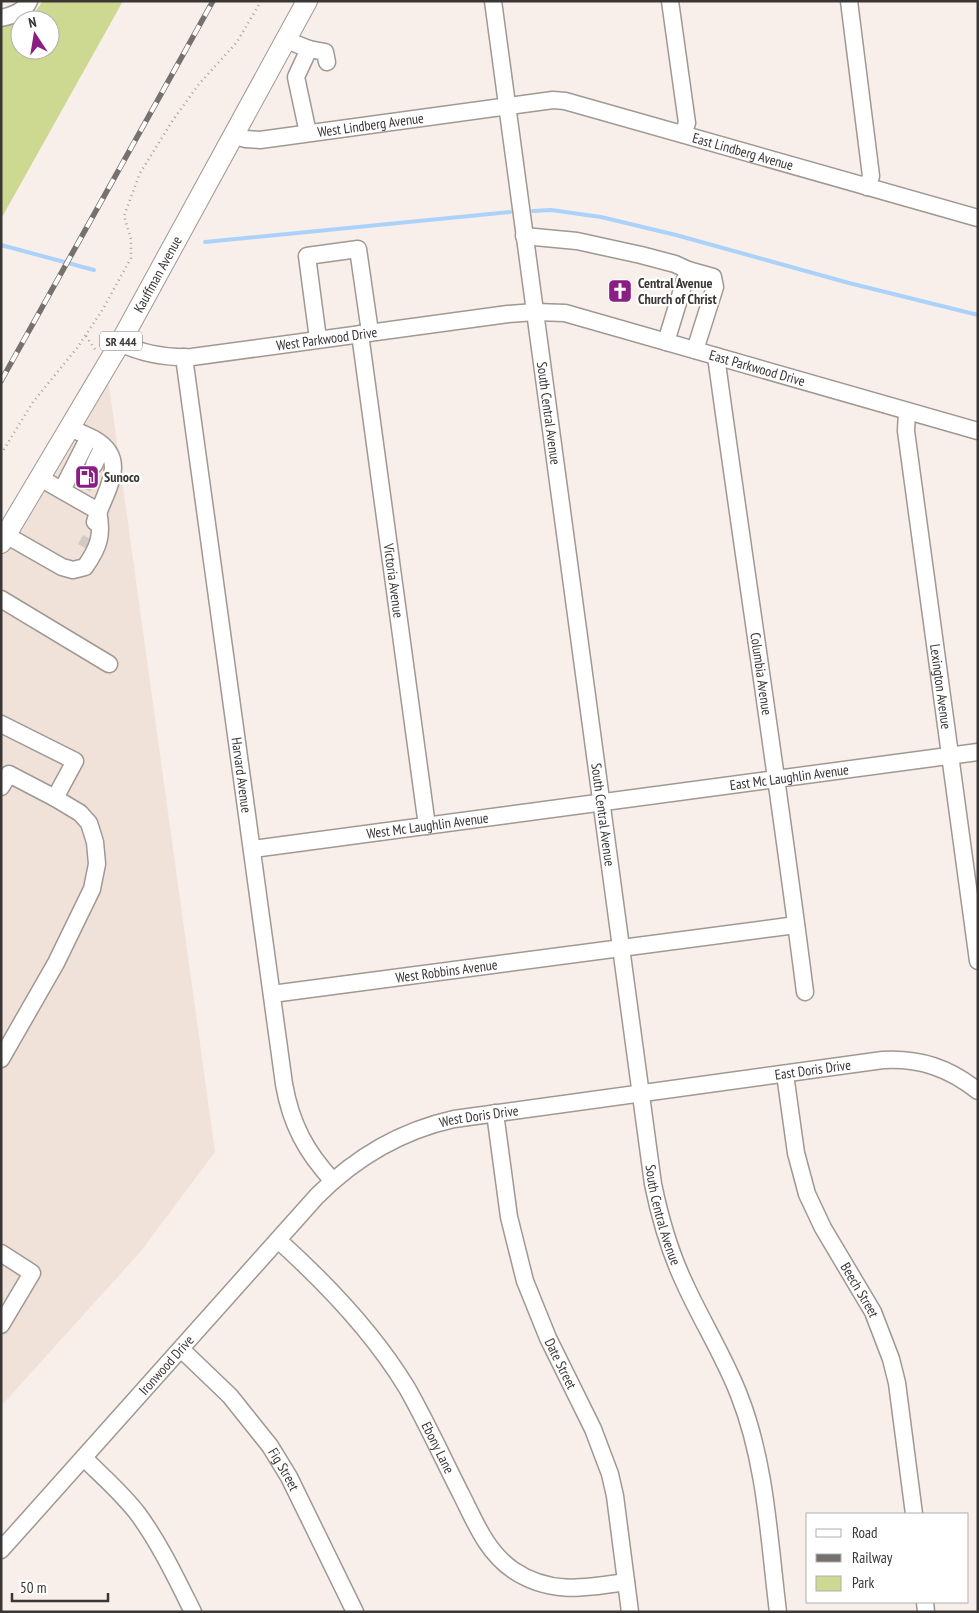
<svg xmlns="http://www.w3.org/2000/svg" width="979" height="1613" font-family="'PT Sans Narrow',sans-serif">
  <rect width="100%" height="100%" fill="#f8efea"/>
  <path fill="#f1e2d9" d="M88,374L109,385L215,1152L141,1251L1,1406V525Z"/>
  <path fill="#cdd991" d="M43,1H123L1,219V26L20,23V50H50V20H26L32,16Z"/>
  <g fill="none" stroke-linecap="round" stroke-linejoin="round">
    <g stroke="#aad2fa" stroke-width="4">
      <path d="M533,211L551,210L601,217L676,235L849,283L978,315"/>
      <path d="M205,242L510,212"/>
      <path d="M1,245L94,270"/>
    </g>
    <g stroke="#d2cac6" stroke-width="16" stroke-dasharray="16 8" stroke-linecap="butt">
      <path d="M83,488L94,465"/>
      <path d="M85,548L90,539"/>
    </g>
    <defs>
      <g id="minor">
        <path id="s1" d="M493,1L653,1184C660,1218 669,1250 684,1282C701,1320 724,1356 739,1395C766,1463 769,1540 778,1612"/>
        <path d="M670,1L687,123L683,134"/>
        <path d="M849,1L871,176L867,187"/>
        <path d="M1,18C11,16 25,11 29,1"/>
        <path d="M286,40L309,49L325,52L327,62"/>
        <path d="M308,133L296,77L309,49"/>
        <path id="s2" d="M234,136L246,139L260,140L553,100L565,101L978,218"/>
        <path d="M524,236L577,241L641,255L675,264L688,270L666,342"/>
        <path d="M688,270L713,277L715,287L695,350"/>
        <path id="s3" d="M360,334L427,826"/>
        <path d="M318,339L307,256L358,249L370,332"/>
        <path id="s4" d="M120,343C143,354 166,358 192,357L508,314L535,312L565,313L978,431"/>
        <path id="s5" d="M716,356C745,568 778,780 805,992"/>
        <path id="s6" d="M184,357L284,1084C291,1124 306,1152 333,1181"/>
        <path id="s7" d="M907,411L906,431L978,961"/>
        <path d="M69,428C77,431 86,435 94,439C131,460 104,492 95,522"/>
        <path d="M94,465L103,446"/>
        <path d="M62,490L89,437"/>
        <path d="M6,535L62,567L73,570L85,567C99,547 103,535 98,511L40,478"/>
        <path d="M1,599L109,664"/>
        <path d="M1,724L75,761L55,798L9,774L1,787"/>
        <path id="s8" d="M253,849L978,752"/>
        <path id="s9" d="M272,994L796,925"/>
        <path d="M1,1059L56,963L92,889L97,864L95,842L89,823L80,813L55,798"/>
        <path id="s10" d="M785,1074L796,1153L807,1194L823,1228L873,1312L891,1359L897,1383L914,1514"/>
        <path id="s11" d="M495,1113L509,1217L525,1281L548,1338L593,1429L610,1474L615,1496L630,1612"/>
        <path id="s12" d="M278,1240C327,1284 373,1332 407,1388C427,1423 444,1461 462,1496C476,1524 487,1552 513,1570C550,1595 585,1588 626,1582"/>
        <path d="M1,1253L32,1273L1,1325"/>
        <path id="s13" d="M181,1349L230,1396L270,1446L289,1477L355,1612"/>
        <path d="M84,1458C102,1476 122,1493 138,1514C160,1544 176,1578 193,1612"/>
        <path id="s14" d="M1,1550L317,1196C356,1157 400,1131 454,1119L883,1060C920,1058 949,1068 978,1091"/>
        <path d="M925,1602L926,1612"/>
      </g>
      <g id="major">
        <path id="s15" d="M1,543L120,343L307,1"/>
      </g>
    </defs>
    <use href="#minor" stroke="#9f9893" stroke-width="19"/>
    <use href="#major" stroke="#9f9893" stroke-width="22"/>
    <g stroke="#a7a09d" stroke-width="2.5" stroke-dasharray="1 4" stroke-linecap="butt">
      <path d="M86,336L96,351"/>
      <path d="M1,454L33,402L77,348L103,309L131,258V239L124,216L140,173L173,120L199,84L237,42L261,1"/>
    </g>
    <use href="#minor" stroke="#fff" stroke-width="16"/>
    <use href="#major" stroke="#fff" stroke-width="20"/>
    <defs>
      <path id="rail" d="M1,381L213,1"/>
    </defs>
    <use href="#rail" stroke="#76716f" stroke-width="5.5"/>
    <use href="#rail" stroke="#fff" stroke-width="4" stroke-dasharray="11" stroke-linecap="butt"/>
  </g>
  <defs>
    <symbol id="church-square" viewBox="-11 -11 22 22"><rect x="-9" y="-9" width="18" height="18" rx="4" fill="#8b1e82" stroke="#fff"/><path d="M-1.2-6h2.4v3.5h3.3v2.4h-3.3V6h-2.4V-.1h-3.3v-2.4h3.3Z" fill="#fff"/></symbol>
    <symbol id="fuel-square" viewBox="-11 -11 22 22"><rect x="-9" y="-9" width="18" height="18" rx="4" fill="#8b1e82" stroke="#fff"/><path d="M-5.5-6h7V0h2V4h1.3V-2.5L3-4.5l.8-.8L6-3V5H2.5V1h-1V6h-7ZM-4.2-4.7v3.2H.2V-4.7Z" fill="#fff"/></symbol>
  </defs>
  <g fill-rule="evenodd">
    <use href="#church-square" x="606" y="277" width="28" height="28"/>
    <use href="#fuel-square" x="73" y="463" width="28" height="28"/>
  </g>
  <g text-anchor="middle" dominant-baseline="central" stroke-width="4.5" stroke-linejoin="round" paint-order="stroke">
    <rect fill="#fff" stroke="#757272" stroke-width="1" x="100" y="331.5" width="42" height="19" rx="4"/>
    <g font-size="12" font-weight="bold" fill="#3a3635">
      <text x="121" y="341">SR 444</text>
    </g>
    <g font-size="14" fill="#3a3635" stroke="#fff">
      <text stroke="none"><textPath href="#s2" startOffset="138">West Lindberg Avenue</textPath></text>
      <text stroke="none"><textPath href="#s2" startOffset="519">East Lindberg Avenue</textPath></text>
      <text stroke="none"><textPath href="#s15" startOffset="311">Kauffman Avenue</textPath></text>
      <text stroke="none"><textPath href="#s4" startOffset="210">West Parkwood Drive</textPath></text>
      <text stroke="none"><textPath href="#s4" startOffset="650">East Parkwood Drive</textPath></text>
      <text stroke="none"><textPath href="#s1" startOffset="416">South Central Avenue</textPath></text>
      <text stroke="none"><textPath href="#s3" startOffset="249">Victoria Avenue</textPath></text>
      <text stroke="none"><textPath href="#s5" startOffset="321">Columbia Avenue</textPath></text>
      <text stroke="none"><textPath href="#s7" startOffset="278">Lexington Avenue</textPath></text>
      <text stroke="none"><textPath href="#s6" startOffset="422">Harvard Avenue</textPath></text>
      <text stroke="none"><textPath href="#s8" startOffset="541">East Mc Laughlin Avenue</textPath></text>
      <text stroke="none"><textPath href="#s1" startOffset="821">South Central Avenue</textPath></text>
      <text stroke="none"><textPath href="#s8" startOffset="176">West Mc Laughlin Avenue</textPath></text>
      <text stroke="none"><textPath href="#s9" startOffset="176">West Robbins Avenue</textPath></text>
      <text stroke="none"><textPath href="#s14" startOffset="996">East Doris Drive</textPath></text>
      <text stroke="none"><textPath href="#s14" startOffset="659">West Doris Drive</textPath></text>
      <text stroke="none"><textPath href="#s1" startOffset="1226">South Central Avenue</textPath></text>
      <text stroke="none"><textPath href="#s10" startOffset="232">Beech Street</textPath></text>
      <text stroke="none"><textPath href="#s11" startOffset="261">Date Street</textPath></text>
      <text stroke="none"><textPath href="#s14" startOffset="248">Ironwood Drive</textPath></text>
      <text stroke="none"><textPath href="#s12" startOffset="264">Ebony Lane</textPath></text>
      <text stroke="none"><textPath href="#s13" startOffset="159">Fig Street</textPath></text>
    </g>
    <g font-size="14" font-weight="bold" fill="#3a3635" stroke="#fff" text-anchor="start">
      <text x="638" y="283">Central Avenue<tspan x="638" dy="16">Church of Christ</tspan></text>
      <text x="104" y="477">Sunoco</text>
    </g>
  </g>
  <rect width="979" height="1613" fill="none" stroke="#3a3635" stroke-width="5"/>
  <rect x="806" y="1513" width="162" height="90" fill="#ffffff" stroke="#b0afae"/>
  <rect x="816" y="1529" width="25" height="8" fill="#ffffff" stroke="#b0afae"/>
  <text x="852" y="1538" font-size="15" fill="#3a3635">Road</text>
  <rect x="816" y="1554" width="25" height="8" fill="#76716f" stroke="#b0afae"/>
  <text x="852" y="1563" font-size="15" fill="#3a3635">Railway</text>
  <rect x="816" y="1576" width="25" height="15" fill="#cdd991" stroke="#b0afae"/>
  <text x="852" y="1588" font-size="15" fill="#3a3635">Park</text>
  <g transform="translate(35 35) rotate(348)"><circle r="24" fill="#ffffff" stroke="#b0afae"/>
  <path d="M0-4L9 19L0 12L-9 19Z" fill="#8b1e82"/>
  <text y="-8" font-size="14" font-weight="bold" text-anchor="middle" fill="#3a3635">N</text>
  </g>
  <path d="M12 1593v8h96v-8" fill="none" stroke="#3a3635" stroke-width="2.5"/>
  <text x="20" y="1593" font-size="15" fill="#3a3635" stroke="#ffffff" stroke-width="4" paint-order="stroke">50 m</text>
</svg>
